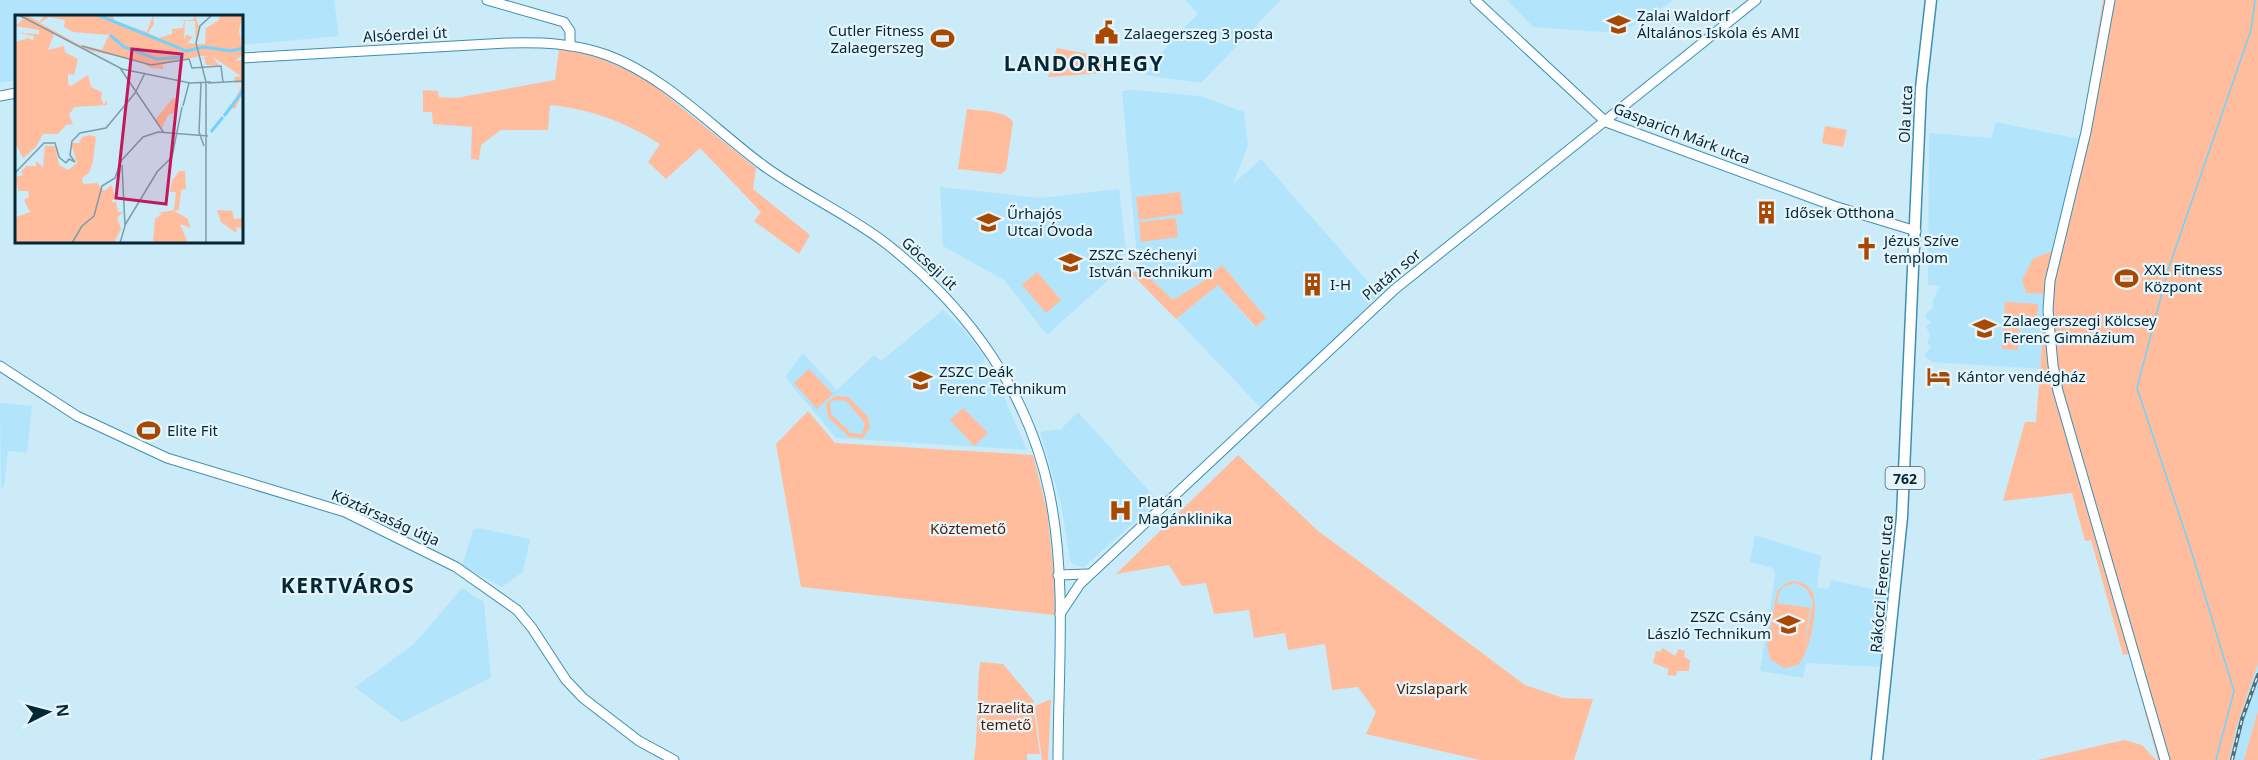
<svg xmlns="http://www.w3.org/2000/svg" width="2258" height="760" font-family="'Noto Sans',sans-serif">
  <rect width="100%" height="100%" fill="#ccebf8"/>
  <g fill="#b2e5fc">
    <path d="M0,0H334L339,36L242,45V16H16V80L0,83Z"/>
    <path d="M1185,0H1281L1201,83L1145,75L1172,40L1198,14Z"/>
    <path d="M1507,0H1674L1631,27L1616,26L1615,33L1533,27Z"/>
    <path d="M1134,90L1200,96L1244,112L1248,146L1233,184L1261,159L1379,294L1319,357L1262,409L1176,319L1218,285L1255,327L1266,318L1222,265L1204,281L1173,300L1147,275L1137,258L1122,91Z"/>
    <path d="M1996,122L2080,139L2052,251L2038,257L2046,294L2040,369L1932,362L1924,355L1931,347L1927,343L1930,335L1926,327L1931,322L1926,319V314L1933,308V298L1935,297L1938,289L1941,288V286L1928,285L1929,133L1991,138Z"/>
    <path d="M940,187L1040,198L1119,189L1126,251L1116,273L1047,335L1004,280L943,246Z"/>
    <path d="M943,310L964,330L985,357L982,367L998,383L1027,450L836,438L785,377L803,353L837,390L874,355L881,361Z"/>
    <path d="M0,403L32,406L27,453L8,451L4,486L1,488Z"/>
    <path d="M1078,412L1158,501L1084,567L1072,564L1070,560L1061,504L1040,432L1061,429Z"/>
    <path d="M478,528L530,539L523,572L502,587L462,566L473,530Z"/>
    <path d="M1755,535L1821,556L1817,587L1828,589L1832,580L1890,593L1881,667L1806,663L1803,678L1760,671L1775,575L1773,568L1750,562Z"/>
    <path d="M462,588L484,602L491,678L402,722L355,687L414,644Z"/>
    <path d="M2258,663V710L2244,760H2229L2236,728Z"/>
  </g>
  <g fill="#ffbd9d" fill-rule="evenodd">
    <path d="M2103,0H2258V663L2236,728L2229,760H2158L2129,654L2123,655L2091,540L2085,541L2072,493L2003,501L2025,422H2036L2046,294L2026,293L2022,280L2033,259L2052,251L2080,139Z"/>
    <path d="M1057,48L1104,57L1110,63L1109,70L1104,73L1048,77Z"/>
    <path d="M559,49L590,54L644,77L756,168L753,189L810,235L799,254L754,221L761,212L700,148L666,179L648,162L660,144C625,122 591,109 550,105L548,130H501L481,145L479,160L471,159L472,127L433,124L432,112H423V90L438,91L439,97L456,98L555,80Z"/>
    <path d="M967,109C981,111 1005,110 1013,122L1006,170L1001,174L958,169Z"/>
    <path d="M1825,126L1847,130L1843,147L1822,143Z"/>
    <path d="M1180,192L1183,214L1139,220L1136,197Z"/>
    <path d="M1176,218L1178,237L1141,242L1139,222Z"/>
    <path d="M1222,265L1266,318L1256,327L1218,285L1176,319L1128,270L1147,275L1173,300L1204,281Z"/>
    <path d="M1037,272L1061,300L1046,313L1022,285Z"/>
    <path d="M2005,302L2038,304L2037,321L2004,319Z"/>
    <path d="M2003,323L2019,324L2018,350L2002,349Z"/>
    <path d="M809,369L833,394L817,409L794,383Z"/>
    <path d="M835,396L848,397L868,417L870,427L863,438L849,437L828,417L826,404ZM834,400L846,401L865,423L862,434L851,433L831,414L830,403Z"/>
    <path d="M963,408L988,433L974,446L950,420Z"/>
    <path d="M808,411L835,443L1033,455L1047,511L1058,612L1055,615L801,587L776,444Z"/>
    <path d="M1238,455L1317,530L1525,685L1563,698L1593,699L1574,760H1480L1366,734L1376,712L1358,687L1332,690L1325,644L1288,650L1285,633L1254,638L1249,610L1214,614L1206,583L1182,586L1169,565L1116,574Z"/>
    <path d="M1795,581C1803,583 1810,586 1813,594C1819,608 1809,655 1798,665L1784,668L1770,659L1767,645L1777,591L1788,582ZM1795,583L1806,588L1813,601L1803,655L1810,608L1777,603L1769,648L1779,592L1783,587Z"/>
    <path d="M1663,648L1675,656L1679,649L1685,651L1684,657L1690,660L1689,671H1677L1676,676L1667,675L1669,669L1653,663L1656,651L1660,652Z"/>
    <path d="M980,662L1003,664L1033,700L1040,754H1027V760H974C979,727 976,695 980,662Z"/>
    <path d="M1051,699L1048,760H1042L1035,706Z"/>
    <path d="M2258,710V760H2244Z"/>
    <path d="M2124,740L2142,745L2156,760H2037Z"/>
  </g>
  <g fill="none" stroke-linecap="round" stroke-linejoin="round">
    <path stroke="#71d3fb" stroke-width="1.5" d="M2216,760L2234,691L2190,547L2137,388L2168,270L2251,30L2255,0"/>
    <defs>
      <g id="secondary">
        <path d="M487,0L564,22L570,31V46"/>
        <path d="M1475,0L1606,122L1834,206L1916,231"/>
        <path d="M2110,0L2086,132L2050,281L2048,310L2053,365L2058,391L2165,760"/>
        <path d="M242,58L507,43C541,42 574,43 607,55C666,77 714,129 764,166C804,195 850,215 888,245C969,309 1030,394 1050,496C1067,582 1058,673 1058,760"/>
        <path d="M0,96L16,93"/>
        <path d="M0,366L77,416L167,458L345,512L456,567L517,610L532,628L566,680L583,698L639,741L674,760"/>
        <path d="M1058,575L1088,574"/>
        <path d="M1060,614L1080,584L1395,289L1756,0"/>
      </g>
      <path id="primary" d="M1877,760L1902,517L1921,88L1931,0"/>
    </defs>
    <use href="#secondary" stroke="#3d90b0" stroke-width="11"/>
    <use href="#primary" stroke="#3d90b0" stroke-width="13"/>
    <use href="#secondary" stroke="#fff" stroke-width="9"/>
    <use href="#primary" stroke="#fff" stroke-width="10"/>
    <defs>
      <path id="rail" d="M2232,760L2242,719L2258,675"/>
    </defs>
    <use href="#rail" stroke="#4e707d" stroke-width="4"/>
    <use href="#rail" stroke="#e6f5fc" stroke-width="1.5" stroke-dasharray="4.5" stroke-linecap="butt"/>
  </g>
  <defs>
    <symbol id="school-bare" viewBox="-9 -9 18 18"><path d="M0-5L7-2L0 1L-7-2ZM-4 1L0 2.5L4 1V4Q0 6-4 4Z" fill="#a94901" stroke="#e6f5fc" stroke-width="2.5" paint-order="stroke"/></symbol>
    <symbol id="civic-bare" viewBox="-9 -9 18 18"><path d="M-.6-6.5H3V-4.5H.6V-3L4-1V1h2V6H-6V1h2V-1L-.6-3ZM-1.2 2.5V6h2.4V2.5Z" fill="#a94901" stroke="#e6f5fc" stroke-width="2.5" paint-order="stroke"/></symbol>
    <symbol id="stadium-bare" viewBox="-9 -9 18 18"><path d="M0-5a6.5 5 0 1 0 0 10a6.5 5 0 1 0 0-10ZM-3.5-1.8h7v3.6h-7Z" fill="#a94901" stroke="#e6f5fc" stroke-width="2.5" paint-order="stroke"/></symbol>
    <symbol id="building-bare" viewBox="-9 -9 18 18"><path d="M-4-6H4V6H1V3H-1V6H-4ZM-2.5-4.3h1.7v1.8h-1.7ZM.8-4.3h1.7v1.8H.8ZM-2.5-1h1.7V.8h-1.7ZM.8-1h1.7V.8H.8Z" fill="#a94901" stroke="#e6f5fc" stroke-width="2.5" paint-order="stroke"/></symbol>
    <symbol id="church-bare" viewBox="-9 -9 18 18"><path d="M-1.2-6h2.4v3.5h3.3v2.4h-3.3V6h-2.4V-.1h-3.3v-2.4h3.3Z" fill="#a94901" stroke="#e6f5fc" stroke-width="2.5" paint-order="stroke"/></symbol>
    <symbol id="hotel-bare" viewBox="-9 -9 18 18"><path d="M-6-4.5h1.5V1H6V5H4.5V3h-9V5H-6ZM-4 0a1.8 1.8 0 1 1 3.6 0ZM.5 0V-2.5h3Q6-2.5 6 0Z" fill="#a94901" stroke="#e6f5fc" stroke-width="2.5" paint-order="stroke"/></symbol>
    <symbol id="hospital-bare" viewBox="-9 -9 18 18"><path d="M-5-5h3v3.5h4V-5h3V5h-3V1.5h-4V5h-3Z" fill="#a94901" stroke="#e6f5fc" stroke-width="2.5" paint-order="stroke"/></symbol>
  </defs>
  <g fill-rule="evenodd">
    <use href="#school-bare" x="1602" y="8" width="33" height="33"/>
    <use href="#civic-bare" x="1090" y="16" width="33" height="33"/>
    <use href="#stadium-bare" x="926" y="22" width="33" height="33"/>
    <use href="#building-bare" x="1750" y="196" width="33" height="33"/>
    <use href="#school-bare" x="972" y="206" width="33" height="33"/>
    <use href="#church-bare" x="1850" y="232" width="33" height="33"/>
    <use href="#school-bare" x="1054" y="246" width="33" height="33"/>
    <use href="#stadium-bare" x="2110" y="262" width="33" height="33"/>
    <use href="#building-bare" x="1296" y="268" width="33" height="33"/>
    <use href="#school-bare" x="1968" y="312" width="33" height="33"/>
    <use href="#hotel-bare" x="1922" y="360" width="33" height="33"/>
    <use href="#school-bare" x="904" y="364" width="33" height="33"/>
    <use href="#stadium-bare" x="132" y="414" width="33" height="33"/>
    <use href="#hospital-bare" x="1104" y="494" width="33" height="33"/>
    <use href="#school-bare" x="1772" y="608" width="33" height="33"/>
  </g>
  <g text-anchor="middle" dominant-baseline="central" stroke-width="4.5" stroke-linejoin="round" paint-order="stroke">
    <rect fill="#e6f5fc" stroke="#476570" stroke-width="1.5" x="1885.5" y="467" width="39" height="22" rx="4.5"/>
    <g font-size="14" font-weight="bold" fill="#032734">
      <text x="1905" y="478">762</text>
    </g>
    <g font-size="15" fill="#032734" stroke="#e6f5fc" text-anchor="start">
      <text x="1637" y="15">Zalai Waldorf<tspan x="1637" dy="17">Általános Iskola és AMI</tspan></text>
      <text x="924" y="30" text-anchor="end">Cutler Fitness<tspan x="924" dy="17">Zalaegerszeg</tspan></text>
      <text x="1124" y="33">Zalaegerszeg 3 posta</text>
      <text x="1785" y="212">Idősek Otthona</text>
      <text x="1007" y="213">Űrhajós<tspan x="1007" dy="17">Utcai Óvoda</tspan></text>
      <text x="1884" y="240">Jézus Szíve<tspan x="1884" dy="17">templom</tspan></text>
      <text x="1089" y="254">ZSZC Széchenyi<tspan x="1089" dy="17">István Technikum</tspan></text>
      <text x="2144" y="269">XXL Fitness<tspan x="2144" dy="17">Központ</tspan></text>
      <text x="1330" y="284">I-H</text>
      <text x="2003" y="320">Zalaegerszegi Kölcsey<tspan x="2003" dy="17">Ferenc Gimnázium</tspan></text>
      <text x="939" y="371">ZSZC Deák<tspan x="939" dy="17">Ferenc Technikum</tspan></text>
      <text x="1957" y="376">Kántor vendégház</text>
      <text x="167" y="430">Elite Fit</text>
      <text x="1138" y="501">Platán<tspan x="1138" dy="17">Magánklinika</tspan></text>
      <text x="1771" y="616" text-anchor="end">ZSZC Csány<tspan x="1771" dy="17">László Technikum</tspan></text>
    </g>
    <g font-size="15" fill="#032734" stroke="#e6f5fc">
      <text transform="translate(405 34) rotate(-3)">Alsóerdei út</text>
      <text transform="translate(1905 114) rotate(-87)">Ola utca</text>
      <text transform="translate(1682 133) rotate(21)">Gasparich Márk utca</text>
      <text transform="translate(930 263) rotate(43)">Göcseji út</text>
      <text transform="translate(1391 274) rotate(-40)">Platán sor</text>
      <text transform="translate(386 517) rotate(24)">Köztársaság útja</text>
      <text transform="translate(1881 584) rotate(-85)">Rákóczi Ferenc utca</text>
    </g>
    <g font-size="15" fill="#4f1f01" stroke="#e6f5fc">
      <text x="968" y="528">Köztemető</text>
      <text x="1432" y="688">Vizslapark</text>
      <text x="1006" y="707">Izraelita<tspan x="1006" dy="17">temető</tspan></text>
    </g>
    <g font-size="21" font-weight="bold" letter-spacing="1.5" fill="#032734" stroke="#e6f5fc">
      <text x="1084" y="63">LANDORHEGY</text>
      <text x="348" y="585">KERTVÁROS</text>
    </g>
  </g>
  <g transform="translate(15 15)">
    <rect width="228" height="228" fill="#ccebf8"/>
    <path d="M1,0H11L25,7L28,1L23,0H98L99,6L132,17L138,0L139,9L133,18L144,23L157,19V14L168,13L169,6H158L178,5L180,0L184,12L182,29H190L191,13L203,6L205,0H228L224,15L228,39L220,46L228,45V77L220,94L216,93L228,68H220L219,62L226,61L198,42L204,51L191,50L189,42L194,41H185L168,45V55L165,46L148,49V54L136,53L123,46L67,34L39,19L33,35L49,31L50,37L63,44L59,60L53,59V69L56,71L73,60L76,72L87,77L86,85L89,90L91,85L92,90L59,92L54,100L58,109L51,110L43,119H28L21,132L8,143L0,128V27L14,23L18,26L19,21L3,18L24,19V15L0,11L8,4ZM34,2L50,5L49,12L58,17L94,20L87,35L63,29L25,8ZM170,6H180L181,29L172,28L178,22L171,20L169,25ZM158,83L164,85L159,98L153,100L147,113L140,105ZM75,120L81,122L78,146L74,158L67,163L68,169L82,168L89,176L97,170L100,183L96,187H101L103,197H108L102,203L106,214L100,226L105,228H0L1,202L15,197L9,185L14,182L13,176H3L1,162L8,160L6,157L11,151H21V146L28,152L30,131H40L44,150L53,155L62,148L56,128H64L67,122ZM164,156H170L171,174L166,175L164,195L159,196L172,203L176,213L165,209L173,228H138L140,204L147,199L143,198L159,195L161,177H155L157,166ZM202,195L217,196L219,204L228,203V213L218,212L222,213L221,218L206,207Z" fill="#ffbd9d" fill-rule="evenodd"/>
    <path fill="none" stroke="#71d3fb" stroke-width="3" d="M83,0L171,36L189,32L216,36L228,33M95,20L109,32L142,44L169,42M209,101L228,76M196,117L208,102"/>
    <path fill="none" stroke="#7c9daa" stroke-width="1.5" d="M4,0L107,54L175,68L196,67M67,31L136,50L174,44L177,53L206,51L208,67M105,53L149,118M191,67L181,28L185,11L197,0M191,67V228M186,68L184,117L189,131M193,68L228,66M168,91L174,68M51,148L54,144L60,147L55,140L57,126L65,118L91,113L120,78L130,58M0,158L29,128H40L44,142L51,148M110,210L142,157L157,142L167,92M57,228L67,211L79,201L87,171L100,163L106,146L128,122L143,117L193,121M105,228L110,211L107,150"/>
    <path fill="#c2185b" fill-opacity="0.15" stroke="#c2185b" stroke-width="3" d="M117,34L167,39L151,189L101,183Z"/>
    <rect width="228" height="228" fill="none" stroke="#032734" stroke-width="3"/>
  </g>
  <g transform="translate(48 712) rotate(84)" stroke="#e6f5fc" stroke-width="4.5" paint-order="stroke">
  <path d="M0-4.5L10 22L0 15L-10 22Z" fill="#032734"/>
  <text y="-9" font-size="16" font-weight="bold" text-anchor="middle" fill="#032734">N</text>
  </g>
</svg>
